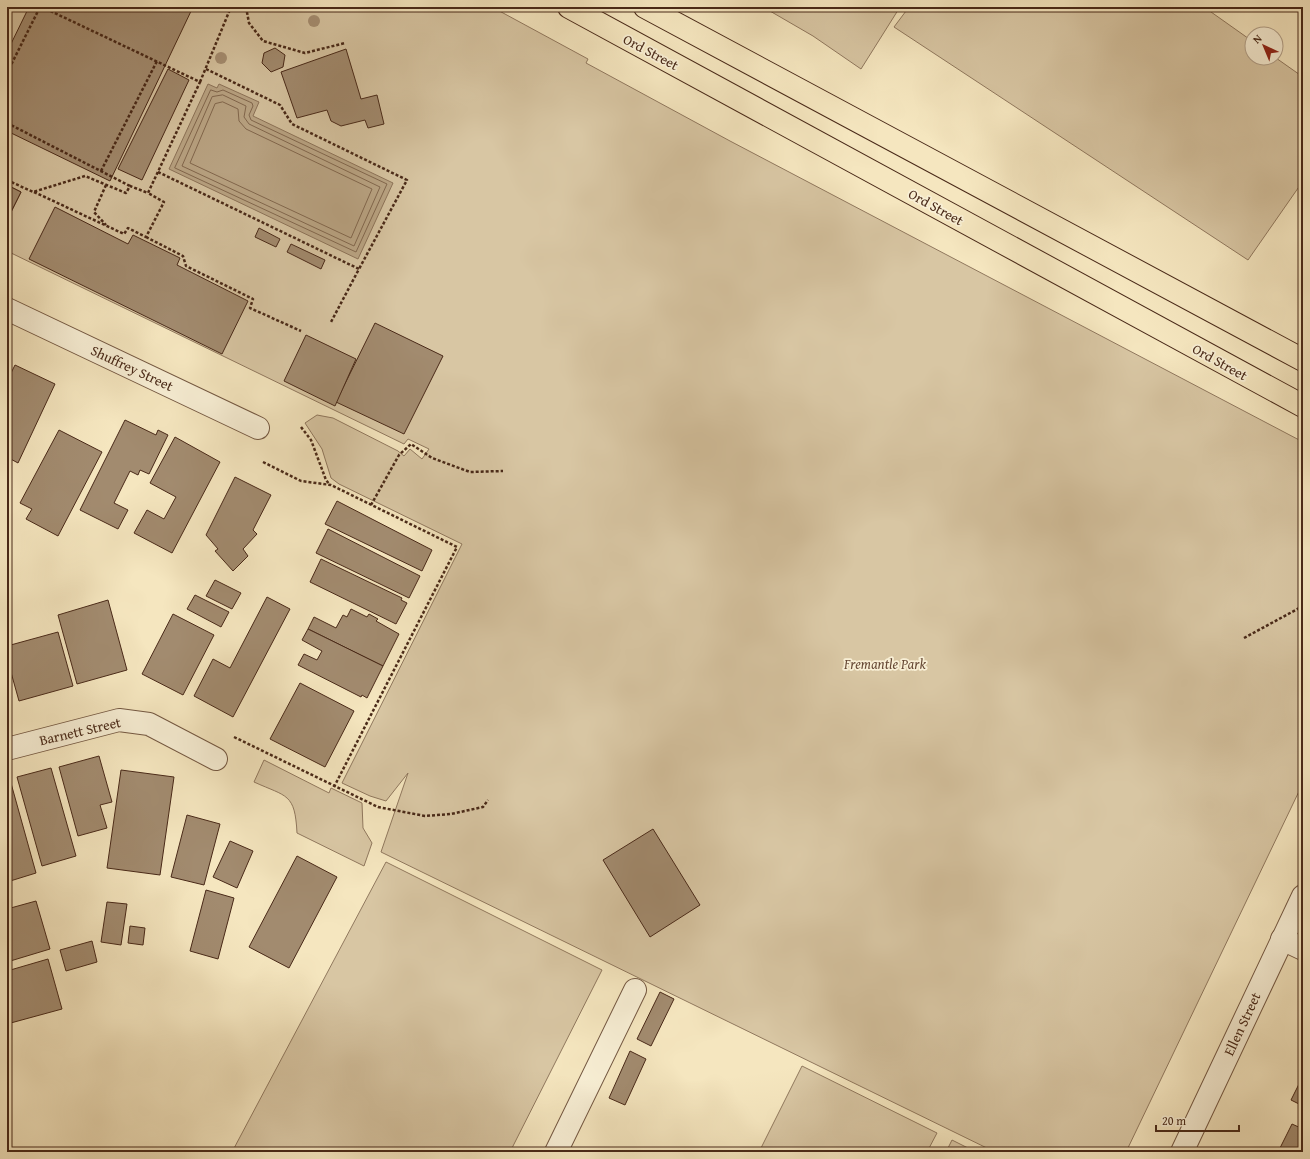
<svg xmlns="http://www.w3.org/2000/svg" width="1310" height="1159" font-family="'Gentium Book Plus',serif">
  <rect width="100%" height="100%" fill="#f5e6bf"/>
  <filter id="stains"><feTurbulence type="fractalNoise" baseFrequency=".005" numOctaves="4"/><feColorMatrix values="0 0 0 0 .2 0 0 0 0 .09 0 0 0 0 .02 0 0 0 .5 -.17"/></filter>
  <radialGradient id="worn" r=".72"><stop offset=".6" stop-color="#630" stop-opacity="0"/><stop offset="1" stop-color="#630" stop-opacity=".3"/></radialGradient>
  <g fill="#d8c6a3" stroke="#90785e">
    <path d="M7,7H492L588,59L586,63L730,141L1303,442V783L1126,1152H995L381,852L408,773L386,801L370,796L342,783L462,544L339,484L331,478L322,449L305,423L317,415L333,418L398,451L404,456L410,449L422,459L429,449L408,439L404,444L7,251Z"/>
    <path d="M763,7H900L861,69L813,36Z"/>
    <path d="M909,7H1204L1252,41V58H1276L1303,77V181L1248,260L894,27Z"/>
    <path d="M264,760L329,793L331,788L362,803L363,828L372,843L364,866L297,833C295,793 287,797 254,782Z"/>
    <path d="M386,862L602,970L510,1152H232Z"/>
    <path d="M802,1066L937,1133L927,1152H759Z"/>
    <path d="M952,1140L976,1152H946Z"/>
  </g>
  <path fill="#bba686" stroke="#8d745a" d="M208,84L217,88L219,84L259,102L253,116L393,183L358,259L169,169Z"/>
  <g fill="none" stroke-linecap="round" stroke-linejoin="round">
    <g stroke="#82684f" stroke-width="1">
      <path d="M211,90L217,92L223,90L252,103L253,106L249,115L251,120L387,184L356,252L175,168Z"/>
      <path d="M223,95L246,106L244,117L249,124L380,187L354,246L182,166L212,97Z"/>
      <path d="M223,102L238,109L239,121L246,129L372,189L351,238L190,163L215,104Z"/>
    </g>
  </g>
  <g fill="#a28b6f" stroke="#492918">
    <path d="M29,7H193L110,181L7,131V52Z"/>
    <path d="M275,48L285,55L283,67L271,72L262,63L264,53Z"/>
    <path d="M346,49L361,99L377,95L384,124L368,128L365,120L341,126L331,121L327,110L297,118L281,72Z"/>
    <path d="M168,69L189,80L142,180L118,169Z"/>
    <path d="M7,185L21,192L7,220Z"/>
    <path d="M7,185L21,192L7,220Z"/>
    <path d="M55,207L128,244L133,235L180,258L177,265L248,301L222,354L29,259Z"/>
    <path d="M259,228L280,239L276,247L255,237Z"/>
    <path d="M291,244L325,260L321,269L287,252Z"/>
    <path d="M375,323L443,356L404,434L336,402Z"/>
    <path d="M306,335L356,359L335,406L284,381Z"/>
    <path d="M15,365L55,384L18,463L7,457V381Z"/>
    <path d="M125,420L156,435L158,430L168,435L149,474L140,470L138,475L130,471L114,503L128,510L118,529L80,510Z"/>
    <path d="M59,430L102,452L58,536L26,519L32,509L20,503Z"/>
    <path d="M175,437L220,462L172,553L134,533L147,510L164,519L176,497L150,483Z"/>
    <path d="M235,477L271,495L253,530L257,534L243,549L248,556L233,571L215,551L218,549L206,535Z"/>
    <path d="M337,501L432,550L422,571L325,524Z"/>
    <path d="M328,529L420,576L409,598L316,553Z"/>
    <path d="M321,559L402,598L401,600L407,603L396,624L310,582Z"/>
    <path d="M7,563L11,579L7,580Z"/>
    <path d="M215,580L241,593L232,609L206,596Z"/>
    <path d="M195,595L229,612L221,627L187,609Z"/>
    <path d="M267,597L290,609L233,717L194,696L213,659L230,668Z"/>
    <path d="M108,600L127,670L77,684L58,615Z"/>
    <path d="M351,609L367,617L369,614L378,619L376,621L399,634L383,666L308,629L314,617L336,628L343,615L347,617Z"/>
    <path d="M173,614L214,635L183,695L142,674Z"/>
    <path d="M308,629L383,666L367,698L362,695L361,697L298,665L304,654L317,660L322,651L302,640Z"/>
    <path d="M58,632L73,686L19,701L7,658V646Z"/>
    <path d="M300,683L354,711L325,767L270,739Z"/>
    <path d="M99,756L112,802L100,805L107,828L78,836L59,767Z"/>
    <path d="M51,768L76,856L42,866L17,777Z"/>
    <path d="M121,770L174,777L160,875L107,868Z"/>
    <path d="M9,776L36,873L7,882V777Z"/>
    <path d="M187,815L220,824L204,885L171,877Z"/>
    <path d="M653,829L700,905L650,937L603,860Z"/>
    <path d="M230,841L253,851L237,888L213,877Z"/>
    <path d="M297,856L337,877L289,968L249,947Z"/>
    <path d="M206,890L234,898L218,959L190,951Z"/>
    <path d="M36,901L50,949L7,962V909Z"/>
    <path d="M107,902L127,904L121,945L101,942Z"/>
    <path d="M130,926L145,928L143,945L128,943Z"/>
    <path d="M92,941L97,962L66,971L60,950Z"/>
    <path d="M48,959L62,1009L7,1024V971Z"/>
    <path d="M660,992L674,999L651,1046L637,1039Z"/>
    <path d="M630,1051L646,1059L625,1105L609,1098Z"/>
    <path d="M1303,1076V1106L1291,1100Z"/>
    <path d="M1292,1124L1303,1129V1152H1278Z"/>
  </g>
  <g fill="none" stroke-linecap="round" stroke-linejoin="round">
    <defs>
      <g id="minor">
        <path d="M7,309L258,428"/>
        <path d="M7,749L119,720L149,724L216,759"/>
        <path d="M1282,939L1303,949"/>
        <path d="M556,1152L635,990"/>
        <path d="M1182,1152L1303,896"/>
      </g>
      <g id="major">
        <path d="M569,7L1303,406"/>
        <path d="M645,7L1303,360"/>
      </g>
    </defs>
    <use href="#minor" stroke="#745842" stroke-width="24"/>
    <use href="#major" stroke="#492918" stroke-width="24"/>
    <g stroke="#492918" stroke-width="2.5" stroke-dasharray="3 2" stroke-linecap="butt">
      <path d="M246,7L249,23L263,41L305,53L345,43"/>
      <path d="M206,69L280,105L292,124L407,180L359,269"/>
      <path d="M7,73L40,7"/>
      <path d="M200,82L231,7"/>
      <path d="M7,123L130,186"/>
      <path d="M101,171L157,61"/>
      <path d="M158,172L359,269L331,322"/>
      <path d="M7,180L33,192L85,176L126,193L130,186L148,193L200,82L42,7"/>
      <path d="M106,185L94,212L106,225"/>
      <path d="M34,192L124,234L128,228L146,237L164,202L148,193"/>
      <path d="M146,237L183,256L186,266L253,299L250,308L301,331"/>
      <path d="M301,427L311,440L326,480L330,485"/>
      <path d="M263,462L301,481L331,485L457,547L334,787"/>
      <path d="M371,505L399,455L411,444L432,458L470,472L503,471"/>
      <path d="M1244,638L1303,606"/>
      <path d="M234,737L378,807L425,816L451,814L483,807L488,800"/>
    </g>
    <use href="#minor" stroke="#f8efd5" stroke-width="22"/>
    <use href="#major" stroke="#f5e6bf" stroke-width="22"/>
  </g>
  <g fill="#a68f73">
    <circle cx="314" cy="21" r="6"/>
    <circle cx="221" cy="58" r="6"/>
  </g>
  <g text-anchor="middle" dominant-baseline="central" stroke-width="3.5" stroke-linejoin="round" paint-order="stroke">
    <g font-size="14" fill="#492918" stroke="#f8efd5">
      <text transform="translate(651 52) rotate(28)">Ord Street</text>
      <text transform="translate(936 207) rotate(29)">Ord Street</text>
      <text transform="translate(1220 362) rotate(29)">Ord Street</text>
      <text transform="translate(132 368) rotate(25)">Shuffrey Street</text>
      <text transform="translate(80 731) rotate(-13)">Barnett Street</text>
      <text transform="translate(1242 1024) rotate(-65)">Ellen Street</text>
    </g>
    <g font-size="14" font-style="italic" fill="#664834" stroke="#f8efd5">
      <text x="885" y="664">Fremantle Park</text>
    </g>
  </g>
  <rect width="1310" height="1159" fill="none" stroke="#f5e6bf" stroke-width="24"/>
  <rect x="8" y="8" width="1294" height="1143" fill="none" stroke="#492918" stroke-width="2"/>
  <rect x="12" y="12" width="1286" height="1135" fill="none" stroke="#492918"/>
  <g transform="translate(1264 46) rotate(316)"><circle r="19" fill="#f8efd5" stroke="#b2a089"/>
  <path d="M0-3L7 15L0 10L-7 15Z" fill="#8f2418"/>
  <text y="-6" font-size="11" font-weight="bold" text-anchor="middle" fill="#492918">N</text>
  </g>
  <path d="M1156 1125v6h83v-6" fill="none" stroke="#492918" stroke-width="2"/>
  <text x="1162" y="1125" font-size="12" fill="#492918" stroke="#f8efd5" stroke-width="3" paint-order="stroke">20 m</text>
  <rect width="100%" height="100%" filter="url(#stains)"/>
  <rect width="100%" height="100%" fill="url(#worn)"/>
</svg>
